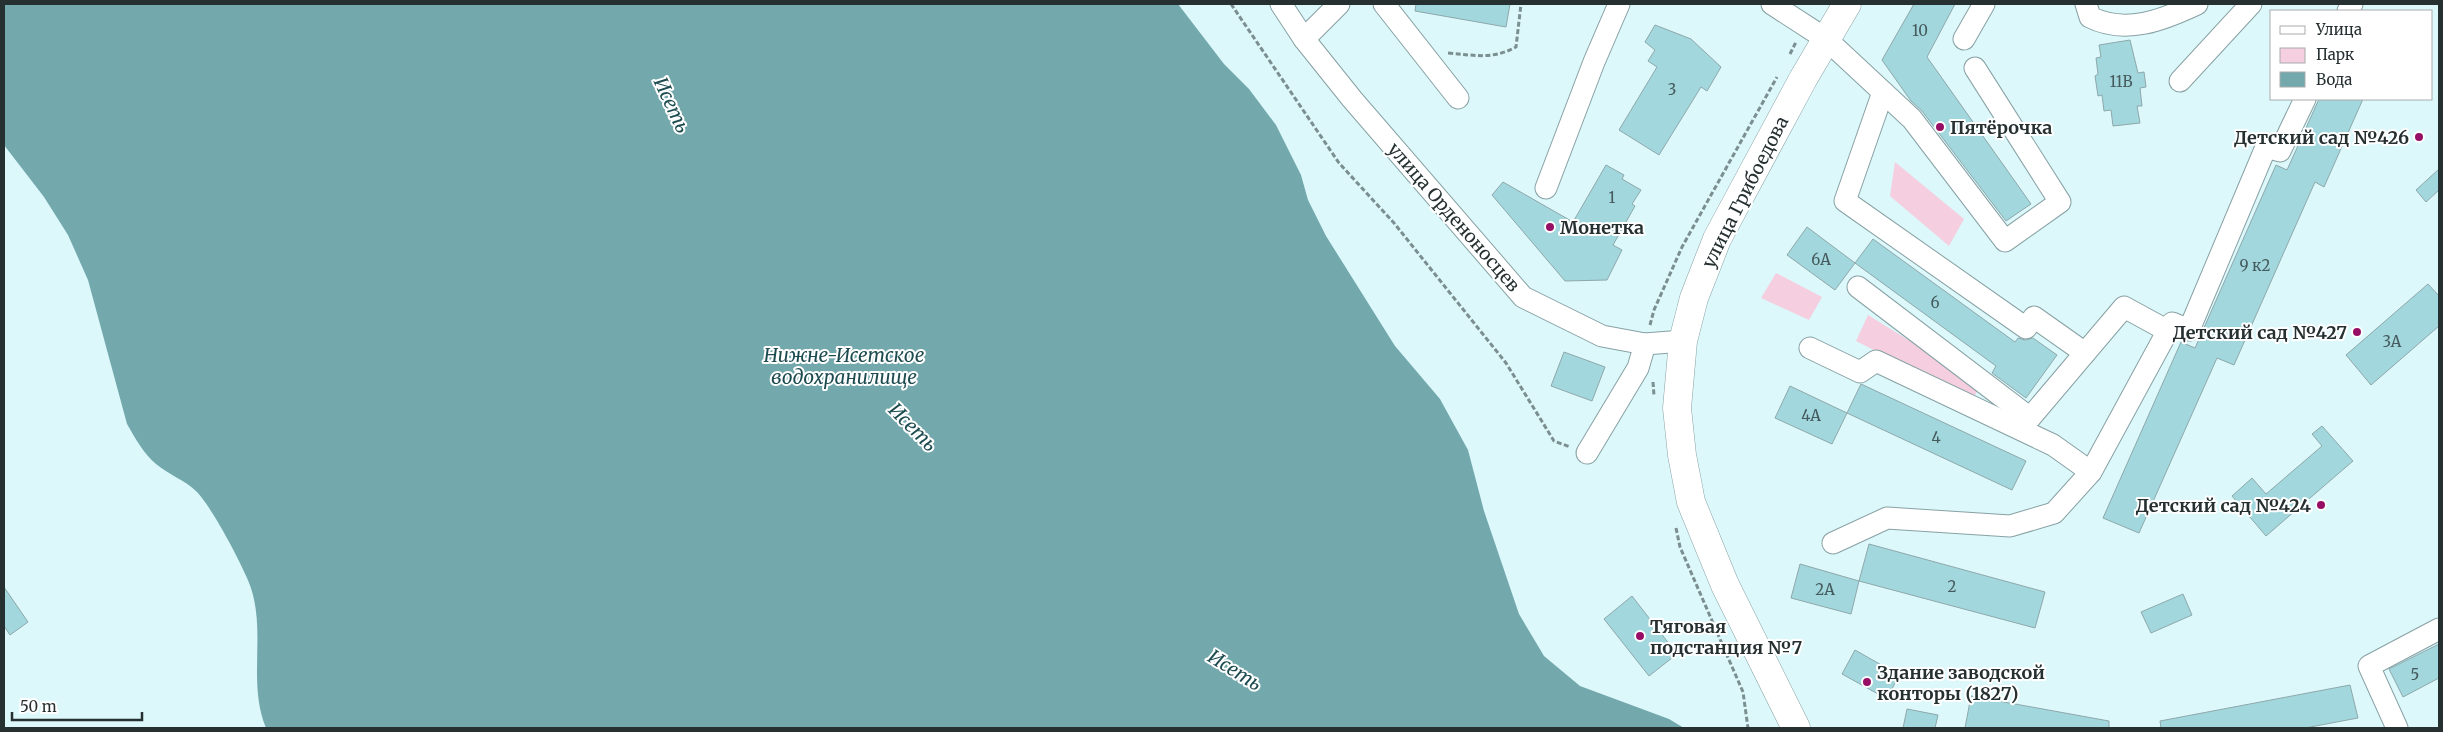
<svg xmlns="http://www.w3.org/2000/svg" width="2443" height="732" font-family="Merriweather,serif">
  <rect width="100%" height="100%" fill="#dcf8fb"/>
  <g fill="#f5cedf">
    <path d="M1895,162L1964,219L1949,246L1890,196Z"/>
    <path d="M1776,273L1822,297L1809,320L1761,298Z"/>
    <path d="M1868,315L1981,385L1972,400L1856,341Z"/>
  </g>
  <path fill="#73a8ad" d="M4,4H1178L1224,64L1249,89L1276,125L1301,175L1308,200L1326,236L1395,346L1440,399L1446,410L1468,450L1484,511L1519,614L1544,656L1580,686L1669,719L1684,728H266C246,680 269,626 247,578C238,557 212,508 197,492C185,480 169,475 156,464C144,454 135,438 127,424L88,280L68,235L44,197L4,145Z"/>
  <g fill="#a2d7dd" stroke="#8ea8ab">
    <path d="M1416,4H1510L1506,27L1415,11Z"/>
    <path d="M1914,4H1955L1927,57L2031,204L2006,221L1922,111L1911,101L1882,60Z"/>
    <path d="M1655,25L1691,39L1721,67L1707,91L1701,87L1659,155L1619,130L1657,67L1648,61L1655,50L1645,42Z"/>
    <path d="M2130,40L2138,73L2144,72L2146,87L2140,88L2142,106H2137L2140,123L2113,126L2111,110L2104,111L2102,95L2098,96L2095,76L2098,74L2096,58L2101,57L2099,45Z"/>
    <path d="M2319,99H2363L2324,187L2315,182L2234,365L2217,358L2139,533L2103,518L2181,342L2195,348L2276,165L2287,170Z"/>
    <path d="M1606,165L1624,175L1622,179L1641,190L1632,204L1635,206L1613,245L1622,250L1607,280L1565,281L1492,195L1503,182L1573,222Z"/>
    <path d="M2439,169V190L2426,202L2416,190Z"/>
    <path d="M1807,227L1855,263L1835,290L1787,255Z"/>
    <path d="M1873,239L2015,342L2018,338L2025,340L2033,338L2057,355L2026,398L1992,373L1996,366L1855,263Z"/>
    <path d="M2428,284L2439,296V326L2371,385L2346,355Z"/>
    <path d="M1564,352L1605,367L1592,401L1551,386Z"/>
    <path d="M1861,384L2026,461L2012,490L1847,413Z"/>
    <path d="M1790,386L1847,413L1832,444L1775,418Z"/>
    <path d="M2322,426L2353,461L2266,536L2232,496L2252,478L2266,494L2322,446L2312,434Z"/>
    <path d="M1869,544L2045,592L2035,628L1859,581Z"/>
    <path d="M1800,564L1859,581L1851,614L1791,598Z"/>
    <path d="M4,587L28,622L10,635L4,626Z"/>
    <path d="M2183,594L2192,615L2151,633L2141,612Z"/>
    <path d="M1632,596L1677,654L1649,676L1604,619Z"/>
    <path d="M2439,644V678L2403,697L2389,669Z"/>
    <path d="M1855,650L1899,675L1887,699L1842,674Z"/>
    <path d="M2350,685L2358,718L2305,728H2161L2160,721Z"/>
    <path d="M1971,696L2109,721V728H1965Z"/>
    <path d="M1907,709L1938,715L1935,728H1903Z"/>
  </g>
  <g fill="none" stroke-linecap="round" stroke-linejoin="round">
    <defs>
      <g id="minor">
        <path d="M1281,4L1304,39L1352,99L1523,297L1602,336L1645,344L1683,341"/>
        <path d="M1384,4L1458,98"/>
        <path d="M1772,4L1826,39L1912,119L2005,241L2060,202L1975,68"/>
        <path d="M2086,4L2090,17C2126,35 2163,20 2197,4"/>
        <path d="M2348,11L2352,4"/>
        <path d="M1304,39L1339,4"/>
        <path d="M1964,39L1984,4"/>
        <path d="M2180,81L2251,4"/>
        <path d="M1546,188L1594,62L1619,4"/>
        <path d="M1858,287L2030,418L2085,353L2034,317L2026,328L1845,201L1883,92"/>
        <path d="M1810,348L1860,372L1876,361L2053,445L2091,472L2172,323L2189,330L2266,147L2280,151L2305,99"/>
        <path d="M2085,353L2124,307L2168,331"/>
        <path d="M1587,453L1638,368L1645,344"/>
        <path d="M1833,543L1887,518L2010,526L2054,513L2091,472"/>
        <path d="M2397,728L2369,666L2439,629"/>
      </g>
      <path id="major" d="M1796,728L1725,585L1691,502L1682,455L1677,408L1683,341L1694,298L1717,239L1803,79L1847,4"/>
    </defs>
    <use href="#minor" stroke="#88a1a4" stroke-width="23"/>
    <use href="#major" stroke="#88a1a4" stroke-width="29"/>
    <g stroke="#7b8e90" stroke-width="3" stroke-dasharray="5 2.5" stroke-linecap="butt">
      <path d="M1231,4L1339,163L1394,223L1506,363L1554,441L1570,447"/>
      <path d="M1448,53C1474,55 1492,60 1516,47L1521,4"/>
      <path d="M1790,54L1796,42"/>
      <path d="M1650,325L1654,310L1682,247L1777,77"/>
      <path d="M1653,382L1654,396"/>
      <path d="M1676,528L1680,547L1743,692L1748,728"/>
    </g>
    <use href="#minor" stroke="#fff" stroke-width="21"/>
    <use href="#major" stroke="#fff" stroke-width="28"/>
  </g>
  <g fill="#970f64" stroke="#fff" stroke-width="2">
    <circle cx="1940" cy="127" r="5"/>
    <circle cx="2419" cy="137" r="5"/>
    <circle cx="1550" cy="227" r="5"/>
    <circle cx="2357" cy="332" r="5"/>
    <circle cx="2321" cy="505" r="5"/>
    <circle cx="1640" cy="636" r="5"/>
    <circle cx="1867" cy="682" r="5"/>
  </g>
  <g text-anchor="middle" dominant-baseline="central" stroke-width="4" stroke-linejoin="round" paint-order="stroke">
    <g font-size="15" fill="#455a5c">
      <text x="1920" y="30">10</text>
      <text x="2121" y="81">11В</text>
      <text x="1672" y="89">3</text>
      <text x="1612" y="197">1</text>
      <text x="1821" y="259">6А</text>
      <text x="2255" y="265">9 к2</text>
      <text x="1935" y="302">6</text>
      <text x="2392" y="341">3А</text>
      <text x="1811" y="415">4А</text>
      <text x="1936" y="437">4</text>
      <text x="1952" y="586">2</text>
      <text x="1825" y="589">2А</text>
      <text x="2415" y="674">5</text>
    </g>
    <g font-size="18" font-weight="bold" fill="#263031" stroke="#fff" text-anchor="start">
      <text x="1950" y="127">Пятёрочка</text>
      <text x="2409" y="137" text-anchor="end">Детский сад №426</text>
      <text x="1560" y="227">Монетка</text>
      <text x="2347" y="332" text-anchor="end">Детский сад №427</text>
      <text x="2311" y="505" text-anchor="end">Детский сад №424</text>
      <text x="1650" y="626">Тяговая<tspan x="1650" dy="21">подстанция №7</tspan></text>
      <text x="1877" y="672">Здание заводской<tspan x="1877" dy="21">конторы (1827)</tspan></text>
    </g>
    <g font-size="18" fill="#263031" stroke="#fff">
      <text transform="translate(1745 192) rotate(-63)">улица Грибоедова</text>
      <text transform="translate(1454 217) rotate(49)">улица Орденоносцев</text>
    </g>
    <g font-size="19" font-style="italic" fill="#1c4b50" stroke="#fff">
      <text transform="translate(672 105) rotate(65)">Исеть</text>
      <text x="844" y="355">Нижне-Исетское<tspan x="844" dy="22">водохранилище</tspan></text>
      <text transform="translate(913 427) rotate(45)">Исеть</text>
      <text transform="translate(1235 670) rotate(32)">Исеть</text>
    </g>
  </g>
  <rect width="2443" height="732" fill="none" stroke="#263031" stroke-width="10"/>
  <rect x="2270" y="10" width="162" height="90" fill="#ffffff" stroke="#a8acad"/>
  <rect x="2280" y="26" width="25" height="8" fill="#ffffff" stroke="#a8acad"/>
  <text x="2316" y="35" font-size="15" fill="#263031">Улица</text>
  <rect x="2280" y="48" width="25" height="15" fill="#f5cedf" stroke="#a8acad"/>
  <text x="2316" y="60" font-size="15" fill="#263031">Парк</text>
  <rect x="2280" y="72" width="25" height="15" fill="#73a8ad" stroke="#a8acad"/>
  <text x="2316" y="85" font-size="15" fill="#263031">Вода</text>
  <path d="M12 712v8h130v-8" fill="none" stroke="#263031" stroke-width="2.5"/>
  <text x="20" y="712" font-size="15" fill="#263031" stroke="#ffffff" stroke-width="4" paint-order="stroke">50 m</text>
</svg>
